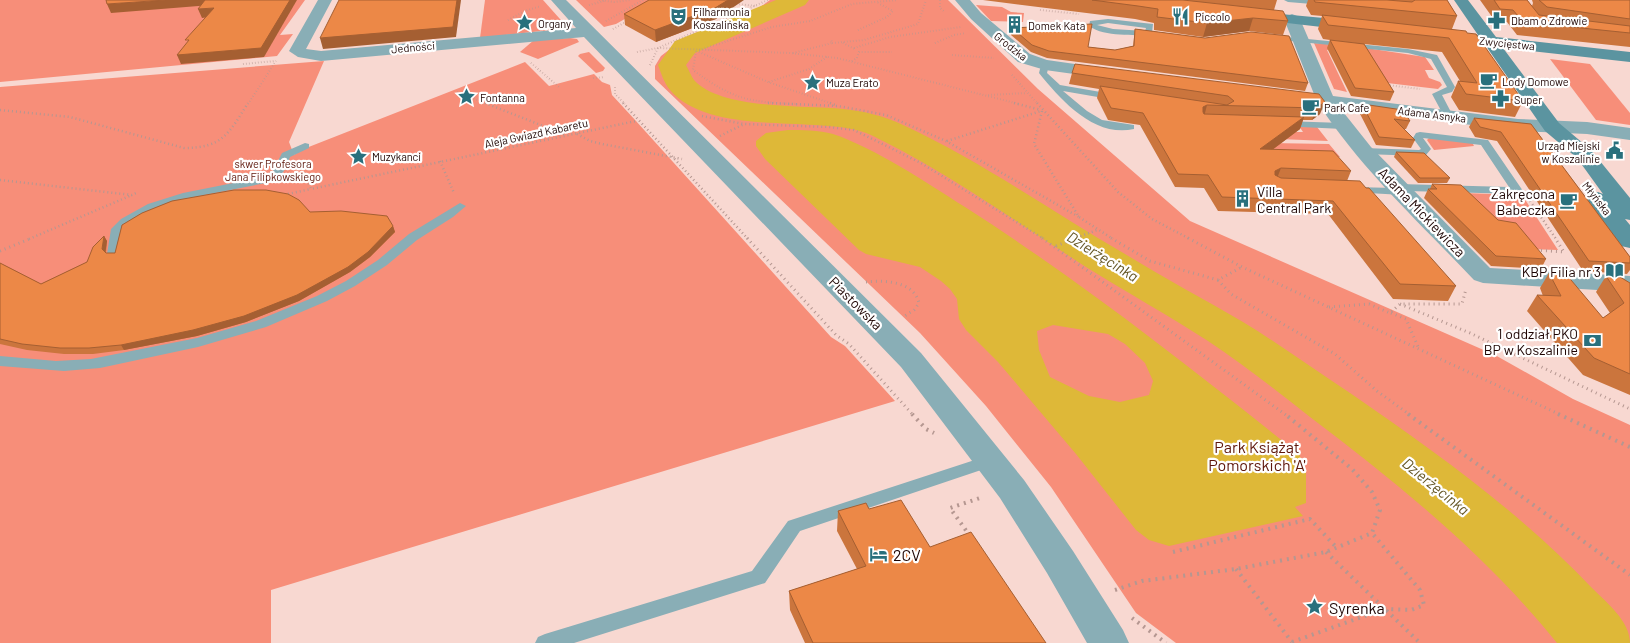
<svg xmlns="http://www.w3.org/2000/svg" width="1630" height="643" font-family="Barlow,sans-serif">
  <rect width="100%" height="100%" fill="#f8d8d1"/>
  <g fill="#f78e79">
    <path d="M0,0H305L280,35L293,34L277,56L0,82Z"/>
    <path d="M485,0H543L568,28L480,38Z"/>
    <path d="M576,0H658L616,24L604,27Z"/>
    <path d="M770,0H948L1038,89L1190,221L1495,355L1573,399L1630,425V643H1176L1136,613L1051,487L986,406L920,333L655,79V66L661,56L674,46L753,12Z"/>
    <path d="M976,5L1002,7L1011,12L1024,13L1023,22L991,21Z"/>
    <path d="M570,38L577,39L579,42L538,59L520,52L534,40Z"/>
    <path d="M1314,43L1358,47L1361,53L1327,50L1347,92L1334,89Z"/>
    <path d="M1366,48L1425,57L1434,70H1425L1429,78L1440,82L1442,85L1438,89L1387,83Z"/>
    <path d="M589,52L605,68L603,71L596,73L578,56L580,54Z"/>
    <path d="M1550,59L1590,64L1630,113V125L1596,120Z"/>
    <path d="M324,61L289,142L294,155L301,150L525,62L549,86L594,74L602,82L610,85L612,95L636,121L831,337L845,346L895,401L271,590V643H0V87Z"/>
    <path d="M1299,126L1317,127L1328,141L1279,139L1262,132H1303Z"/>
    <path d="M1430,137L1472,142L1474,146L1434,150L1427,140Z"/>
    <path d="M1268,143L1329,144L1340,157L1202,154L1212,149L1273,150Z"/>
    <path d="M1463,193L1522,195L1558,250L1528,249Z"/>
  </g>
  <path fill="#deb838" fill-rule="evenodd" d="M788,130C802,130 819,130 833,134C875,148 927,183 965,207C1082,282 1190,367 1299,454L1306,471V503L1295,507L1303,516L1169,546L1149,540L1136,530L1076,454L998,362L966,330L959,319L957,299L950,289L941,281L920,267L866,254L859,250L765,159L756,146V141L766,133ZM1053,325L1108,334L1125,344L1145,363L1153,381L1149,395L1120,402L1089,396L1050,377L1039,350L1037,331Z"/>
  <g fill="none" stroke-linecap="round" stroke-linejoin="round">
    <path fill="#deb838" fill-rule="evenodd" d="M776,0H809L805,5L695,53L686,65C689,70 691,76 694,80C721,110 804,105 843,109C864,111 884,116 903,125C981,161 1051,211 1125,254C1164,278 1204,299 1243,322C1281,345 1316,371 1353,395C1437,453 1522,514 1592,588C1607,603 1630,621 1630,643H1557C1487,556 1399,484 1310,417C1277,391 1244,365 1208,341C1168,315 1126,292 1086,267C1019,224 956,178 885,142C877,138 868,133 860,131C808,117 708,135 670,90C664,83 661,73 658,65L675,41Z"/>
    <g stroke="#b59791" stroke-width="2" stroke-dasharray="0.5 2.5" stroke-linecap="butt">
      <path d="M599,0L614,2L630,0"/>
      <path d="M940,0V8L945,12"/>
      <path d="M736,4L757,6"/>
      <path d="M589,5L604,1"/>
      <path d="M1040,10L1079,14"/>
      <path d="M508,20L525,11L541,6"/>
      <path d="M606,21L643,0"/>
      <path d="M613,29L627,21"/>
      <path d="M858,30L887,17L893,11L878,3"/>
      <path d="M832,43L864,40L918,24L926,0"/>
      <path d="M843,43L855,49"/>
      <path d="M935,43L954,35L966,33"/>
      <path d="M854,48L890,37L961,27"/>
      <path d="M699,50L772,27L810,21L852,4L898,0"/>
      <path d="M696,51L693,70C734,100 748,102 798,104"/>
      <path d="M637,52L658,48L790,53L837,58L1019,104"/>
      <path d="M699,52L768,82L833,104"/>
      <path d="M793,53L832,43L831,39"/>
      <path d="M952,55L994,58"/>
      <path d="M852,61L857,58L859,52H892"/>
      <path d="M531,63L559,87"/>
      <path d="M243,64L275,61"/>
      <path d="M650,65L658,48L768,0"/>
      <path d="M1012,75L1038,104"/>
      <path d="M593,78L604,77"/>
      <path d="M769,82L809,69L827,57"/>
      <path d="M1387,85L1420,89"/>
      <path d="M615,87V94L625,104"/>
      <path d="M457,92L488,104"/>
      <path d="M988,95L1027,93"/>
      <path d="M248,104L276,61"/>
    </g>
    <g stroke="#b59791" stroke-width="2.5" stroke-dasharray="1 3" stroke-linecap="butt">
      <path d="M485,103L566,135"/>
      <path d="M623,103L748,239"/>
      <path d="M768,103L838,106L886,115L946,141L1079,217"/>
      <path d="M830,103L835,105"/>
      <path d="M1014,103L1041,110"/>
      <path d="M1037,103L1118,192L1152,219L1190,239"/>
      <path d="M0,110L70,117L184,148C223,148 229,133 248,103"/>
      <path d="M1042,111L1034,144L1079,217L1113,239"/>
      <path d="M702,116L744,124L830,127L854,130L921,163L1044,239"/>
      <path d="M577,134L590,141L602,144L682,159"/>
      <path d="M720,136L744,124"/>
      <path d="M947,141L1041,111"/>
      <path d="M440,161L454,193"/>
      <path d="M301,165L311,189L636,121"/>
      <path d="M0,180L132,195L138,192"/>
      <path d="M288,194L311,189"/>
      <path d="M1530,201L1556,239"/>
      <path d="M29,239L132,195"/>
      <path d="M1073,239L1097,230"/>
    </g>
    <g stroke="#b59791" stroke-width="3" stroke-dasharray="1 4" stroke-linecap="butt">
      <path d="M747,238L836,335L849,344L913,415"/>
      <path d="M1042,238L1286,415"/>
      <path d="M1111,238L1150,261L1218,280L1242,267"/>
      <path d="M1188,238L1242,267L1561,415"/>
      <path d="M1056,246L1076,238"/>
      <path d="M1536,250L1564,252L1555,238"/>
      <path d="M0,251L32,238"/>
      <path d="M1218,280L1231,294L1335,354L1377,391L1410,415"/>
      <path d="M866,282C884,280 914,281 919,303L914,310L903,317"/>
      <path d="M1400,304L1470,333L1630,409"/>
      <path d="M1329,307L1369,304L1390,313L1400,304H1462L1466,289"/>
      <path d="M1391,313L1406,319L1419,349"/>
    </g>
    <g stroke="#b59791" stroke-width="4" stroke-dasharray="2 5" stroke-linecap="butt">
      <path d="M912,414L926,429L934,433"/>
      <path d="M1408,414L1630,575"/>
      <path d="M1558,414L1630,447"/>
      <path d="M970,536L950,508L983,497"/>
      <path d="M1173,552L1310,519L1337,548"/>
      <path d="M1326,552L1420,643"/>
      <path d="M1236,569L1292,642"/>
      <path d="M1115,590L1142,581L1236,569L1326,552L1372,533L1380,510L1372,492L1352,469L1285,414"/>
      <path d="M1132,618L1166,643"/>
      <path d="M1292,642L1384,609L1411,610L1424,605L1420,590L1372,533"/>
    </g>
    <g fill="#89aeb6" fill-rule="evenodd">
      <path d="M1284,0H1314L1328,3L1324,5L1288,2Z"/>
      <path d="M1108,19L1153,24L1152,33L1157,35L1153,37C1133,33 1106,38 1089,26L1090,21ZM1108,23L1146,28L1145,31L1113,29L1097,25Z"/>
      <path d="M1268,35L1408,49L1437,55L1455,87L1452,92L1442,95L1453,116L1448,119L1445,118L1432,94L1447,87L1431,59L1408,53L1271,39L1267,37Z"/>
      <path d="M1045,62L1049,65L1047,73L1060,85L1118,95V99L1115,100L1063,91L1087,111L1102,120L1134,125V129C1094,138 1061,100 1039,73L1041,65Z"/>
      <path d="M1283,121L1343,123L1348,126L1343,129L1280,126L1278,124Z"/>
      <path d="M1420,132L1488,140L1523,191L1517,194L1408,191L1407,194L1403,195L1350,192L1348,190L1354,187L1394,188L1395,185L1399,184L1509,187L1481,145L1423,138L1431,149L1426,155L1422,156L1364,154L1359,151L1364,148L1419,150L1421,149L1413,138L1416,133Z"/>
      <path d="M305,143L309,144V148L290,157L286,168L281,175L266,183L189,198L156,208L129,223L123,230L117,257H109L107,254L111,229L121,219L148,204L183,193L259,178L273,171L282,153Z"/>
      <path d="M460,203L466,206L453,217L417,240L387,265L355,286L327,301L266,327L198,347L100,368L64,371L0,366V356L56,361L91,359L197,338L256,321L317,296L346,281L378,260L409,234Z"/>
      <path d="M990,455L996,457L998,461L996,465L800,531L765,583L574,643H535L538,637L545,634L752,571L788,521Z"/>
    </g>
    <g fill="#89aeb6" fill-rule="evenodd">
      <path d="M318,0H332L306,49L321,51L576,28L551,0H566L921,353L1024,480L1073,551L1123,630L1129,643H1087L1047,573L1000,498L901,367L584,37L321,61L298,57L289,51Z"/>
      <path d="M955,0H970L981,13L1030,54L1047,60L1110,69L1116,70L1119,74L1116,78L1110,79L1045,70L1018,62L971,19Z"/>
      <path d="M1292,14L1297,16L1300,19L1333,96L1518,119L1587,122L1630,128V140L1587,134L1518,131L1340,108L1371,147L1490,268L1630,276V292L1483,283L1474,280C1421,224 1362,170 1320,106L1281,100L1278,96L1281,92L1287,91L1314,94L1284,19L1287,16Z"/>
    </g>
    <g fill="#5b94a0" fill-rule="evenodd">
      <path d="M1454,0H1468L1496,37L1630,52V62L1503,48L1559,123L1591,150L1630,198V220L1625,219L1630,225V248L1621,246L1587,199L1590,194L1598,192L1603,194L1577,158L1545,131L1486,46L1437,39L1435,36L1437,33L1443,31L1478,35Z"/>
      <path d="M1250,11L1356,21L1361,23L1364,26L1361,29L1356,31L1245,18L1243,15L1245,12Z"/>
    </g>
  </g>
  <g fill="#cb753d">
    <path d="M983,0H1277L1274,10L1288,21L1283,35L1249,31L1203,37L1154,30V23L1135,19Z"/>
    <path d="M1308,0H1447L1457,16L1452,29L1523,101L1515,117L1459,110L1451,97L1458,81H1460L1442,52L1364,44L1394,92L1390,101L1351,96L1327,48L1330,40L1323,39L1318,29L1322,16L1311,15L1306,6Z"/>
    <path d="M1480,0H1527L1532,6L1533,3L1532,0H1630V47L1517,35L1507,22L1495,21Z"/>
    <path d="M624,14L716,19L656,42L625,25Z"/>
    <path d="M1012,28L1088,47L1115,50L1133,46L1135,29L1205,38L1308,83L1305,91L1047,58L1031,52L1011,35Z"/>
    <path d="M1072,73L1319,94L1320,114L1312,120H1303L1300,129L1272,150L1351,171L1347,181L1456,286L1448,301L1393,299L1328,214L1218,211L1204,188L1175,187L1140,125L1108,120L1097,98L1099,89L1069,84Z"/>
    <path d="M1362,104L1410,121L1406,129H1404L1415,140L1411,148L1376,145L1359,112Z"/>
    <path d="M1474,118L1531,124L1630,257V270L1627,274L1583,271L1497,141L1475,137L1469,127Z"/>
    <path d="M1396,152L1450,178L1447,183H1418L1394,157Z"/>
    <path d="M1432,184L1498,220L1546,259L1541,269L1491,266L1424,198L1428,189H1430Z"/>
    <path d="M310,212L393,226L395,232L370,257L350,272L299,301L246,322L197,336L124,350L93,354H64L27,350L0,344V263L41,284L87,262L104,236L107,241L106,253H115Z"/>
    <path d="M1549,273L1603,318L1610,313L1596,292L1606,276L1630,283V395L1583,375L1527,311L1537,295L1543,296L1540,288Z"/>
    <path d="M869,509L930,547L1046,643H805L790,610L789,591L857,569L837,531L838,511Z"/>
  </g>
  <g fill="#a55f32">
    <path d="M166,0H209L211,5L111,13L107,4Z"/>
    <path d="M290,0H297L264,57L181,64L177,55Z"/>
    <path d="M457,0H461L456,37L323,49L320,38Z"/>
    <path d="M728,0H744L716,19L656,42L655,30Z"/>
    <path d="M214,8L217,16L202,18L198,9Z"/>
    <path d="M1253,18L1249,31L1203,37L1207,23Z"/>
    <path d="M1325,102L1320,114L1312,120L1316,108Z"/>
    <path d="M1207,105L1204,117L1199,119L1203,107Z"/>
    <path d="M1304,117L1300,129L1256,162L1260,149Z"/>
    <path d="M1281,168L1276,181L1270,184L1275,171Z"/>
    <path d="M393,226L395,232L370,257L350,272L299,301L246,322L197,336L124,350L121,345Z"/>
    <path d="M104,236L107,241L105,255L102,249Z"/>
  </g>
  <g fill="#ec8847" stroke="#a55f32">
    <path d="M106,0H166L107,4Z"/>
    <path d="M205,0H290L261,48L177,55L189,40H185L214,8L198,9Z"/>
    <path d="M339,0H457L453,27L320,38Z"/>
    <path d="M649,0H728L715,8L655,30L624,14Z"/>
    <path d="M1092,0H1183L1283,11L1288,21L1253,18L1207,23L1157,17L1158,9L1138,6Z"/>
    <path d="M1314,0H1387L1412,2L1415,0H1447L1457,16L1315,2Z"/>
    <path d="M1494,0H1527L1539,15L1630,26V33L1523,22L1513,10L1500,9Z"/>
    <path d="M1539,0H1630V19L1547,7Z"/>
    <path d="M1322,15L1466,31L1467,33L1476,34L1523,101L1466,94L1458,81L1477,83L1449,38L1328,25Z"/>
    <path d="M1092,24L1088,47L1115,50L1134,46L1135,29L1205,38L1251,32L1289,36L1308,83L1049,51L1032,45L1012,28Z"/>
    <path d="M1330,40L1364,44L1394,92L1355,88Z"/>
    <path d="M1075,64L1319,94L1325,102L1316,108L1207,105L1203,107V112L1204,114L1304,117L1260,149L1333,151L1351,171L1281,168L1275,171V175L1281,178L1360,181L1366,188H1369L1456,286L1400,284L1333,201L1222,197L1208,175L1178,174L1143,113L1111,108L1100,86L1227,105L1234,101L1228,96L1072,73Z"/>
    <path d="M1362,104L1403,110L1410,121L1394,119L1415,140L1379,137Z"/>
    <path d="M1474,118L1531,124L1630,257V263L1589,261L1501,132L1480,127Z"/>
    <path d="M1396,152L1424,153L1450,178H1420Z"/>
    <path d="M1432,184L1461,185L1498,220L1516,223L1546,259L1496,256L1428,189H1437Z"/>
    <path d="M234,190H266L288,194L299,200L310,212L341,211L387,216L393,226L368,252L348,267L297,295L244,316L193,330L121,345L89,348H60L22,344L0,339V263L41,284L87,262L93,247L104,236L102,249L106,253H115L122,225L142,213L172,201Z"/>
    <path d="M1549,273L1566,274L1603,318L1624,303L1606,276L1620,277L1630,283V374L1594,358L1537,295L1561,296Z"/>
    <path d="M901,500L930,547L971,532L1046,643H813L789,591L866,566L838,511L866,503L869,509Z"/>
  </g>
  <defs>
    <symbol id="restaurant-bare" viewBox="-9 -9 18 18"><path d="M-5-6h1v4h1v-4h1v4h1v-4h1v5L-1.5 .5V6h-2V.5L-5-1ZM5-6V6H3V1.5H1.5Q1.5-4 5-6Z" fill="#29707d" stroke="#fff" stroke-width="2.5" paint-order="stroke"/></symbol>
    <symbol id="theatre-bare" viewBox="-9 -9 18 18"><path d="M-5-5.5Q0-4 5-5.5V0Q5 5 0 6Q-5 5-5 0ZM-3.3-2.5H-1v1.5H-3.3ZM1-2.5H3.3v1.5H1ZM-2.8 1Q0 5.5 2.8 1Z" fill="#29707d" stroke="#fff" stroke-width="2.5" paint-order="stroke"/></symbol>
    <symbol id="pharmacy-bare" viewBox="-9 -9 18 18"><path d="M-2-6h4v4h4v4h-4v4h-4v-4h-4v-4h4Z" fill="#29707d" stroke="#fff" stroke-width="2.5" paint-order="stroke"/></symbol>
    <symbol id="sight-bare" viewBox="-9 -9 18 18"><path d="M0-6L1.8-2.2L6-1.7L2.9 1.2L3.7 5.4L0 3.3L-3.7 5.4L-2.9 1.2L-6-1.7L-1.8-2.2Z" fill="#29707d" stroke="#fff" stroke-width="2.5" paint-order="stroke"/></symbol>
    <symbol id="building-bare" viewBox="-9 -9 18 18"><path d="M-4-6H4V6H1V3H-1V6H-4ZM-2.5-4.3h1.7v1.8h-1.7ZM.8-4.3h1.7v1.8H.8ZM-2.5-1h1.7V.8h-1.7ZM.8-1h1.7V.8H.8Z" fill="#29707d" stroke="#fff" stroke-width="2.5" paint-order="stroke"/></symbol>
    <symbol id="cafe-bare" viewBox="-9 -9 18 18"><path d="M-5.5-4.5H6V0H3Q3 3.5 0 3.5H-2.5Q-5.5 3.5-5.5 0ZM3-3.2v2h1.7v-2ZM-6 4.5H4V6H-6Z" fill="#29707d" stroke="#fff" stroke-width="2.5" paint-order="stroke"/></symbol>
    <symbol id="civic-bare" viewBox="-9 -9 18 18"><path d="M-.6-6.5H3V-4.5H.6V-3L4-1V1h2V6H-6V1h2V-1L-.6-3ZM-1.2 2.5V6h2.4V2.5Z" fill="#29707d" stroke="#fff" stroke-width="2.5" paint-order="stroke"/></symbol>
    <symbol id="library-bare" viewBox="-9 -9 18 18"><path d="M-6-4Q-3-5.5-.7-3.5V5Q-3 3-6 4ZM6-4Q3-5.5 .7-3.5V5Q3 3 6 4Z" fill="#29707d" stroke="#fff" stroke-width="2.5" paint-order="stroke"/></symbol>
    <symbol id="bank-bare" viewBox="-9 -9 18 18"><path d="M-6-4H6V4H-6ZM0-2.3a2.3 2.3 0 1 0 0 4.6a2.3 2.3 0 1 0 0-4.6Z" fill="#29707d" stroke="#fff" stroke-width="2.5" paint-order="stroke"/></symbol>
    <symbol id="hotel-bare" viewBox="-9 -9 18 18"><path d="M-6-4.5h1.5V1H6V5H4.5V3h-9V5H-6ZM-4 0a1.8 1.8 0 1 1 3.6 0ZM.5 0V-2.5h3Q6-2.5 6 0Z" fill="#29707d" stroke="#fff" stroke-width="2.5" paint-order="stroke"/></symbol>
  </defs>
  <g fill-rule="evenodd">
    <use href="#restaurant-bare" x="1168" y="4" width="25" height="25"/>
    <use href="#theatre-bare" x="666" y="4" width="25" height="25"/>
    <use href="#pharmacy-bare" x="1484" y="8" width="25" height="25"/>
    <use href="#sight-bare" x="512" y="10" width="25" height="25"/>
    <use href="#building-bare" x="1002" y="12" width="25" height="25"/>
    <use href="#cafe-bare" x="1476" y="68" width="25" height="25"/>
    <use href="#sight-bare" x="800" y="70" width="25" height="25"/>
    <use href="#sight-bare" x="454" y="84" width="25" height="25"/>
    <use href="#pharmacy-bare" x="1488" y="86" width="25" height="25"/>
    <use href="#cafe-bare" x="1298" y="94" width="25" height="25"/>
    <use href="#civic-bare" x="1602" y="138" width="25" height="25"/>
    <use href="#sight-bare" x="346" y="144" width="25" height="25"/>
    <use href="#building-bare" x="1230" y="186" width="25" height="25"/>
    <use href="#cafe-bare" x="1556" y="188" width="25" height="25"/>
    <use href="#library-bare" x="1602" y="258" width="25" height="25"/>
    <use href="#bank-bare" x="1580" y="328" width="25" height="25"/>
    <use href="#hotel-bare" x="866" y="542" width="25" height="25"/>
    <use href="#sight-bare" x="1302" y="594" width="25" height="25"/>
  </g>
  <g text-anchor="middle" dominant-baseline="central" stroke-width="4.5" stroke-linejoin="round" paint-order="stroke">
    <g font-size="11" fill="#1d0402" stroke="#fff" text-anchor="start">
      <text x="693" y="11">Filharmonia<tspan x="693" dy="13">Koszalińska</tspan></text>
      <text x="1195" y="16">Piccolo</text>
      <text x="1511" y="20">Dbam o Zdrowie</text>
      <text x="538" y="23">Organy</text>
      <text x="1028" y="25">Domek Kata</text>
      <text x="1502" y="81">Lody Domowe</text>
      <text x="826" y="82">Muza Erato</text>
      <text x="480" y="97">Fontanna</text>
      <text x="1514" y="99">Super</text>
      <text x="1324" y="107">Park Cafe</text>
      <text x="1600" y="145" text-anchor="end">Urząd Miejski<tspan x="1600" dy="13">w Koszalinie</tspan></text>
      <text x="372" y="156">Muzykanci</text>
    </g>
    <g font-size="11" fill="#1d0402" stroke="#fff">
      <text transform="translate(1507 43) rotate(6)">Zwycięstwa</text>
      <text transform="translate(1011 46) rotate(38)">Grodzka</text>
      <text transform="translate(413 47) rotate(-5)">Jedności</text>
      <text transform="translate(1432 114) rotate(7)">Adama Asnyka</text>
      <text transform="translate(536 133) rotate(-12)">Aleja Gwiazd Kabaretu</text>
      <text transform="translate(1597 198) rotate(52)">Młyńska</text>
    </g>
    <g font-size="11" fill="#5e170b" stroke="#fff">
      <text x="273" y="163">skwer Profesora<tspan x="273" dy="13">Jana Filipkowskiego</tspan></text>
    </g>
    <g font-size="14" fill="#1d0402" stroke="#fff" text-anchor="end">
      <text x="1257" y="191" text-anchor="start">Villa<tspan x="1257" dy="16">Central Park</tspan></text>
      <text x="1555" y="193">Zakręcona<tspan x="1555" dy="16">Babeczka</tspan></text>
      <text x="1601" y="271">KBP Filia nr 3</text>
      <text x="1578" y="333">1 oddział PKO<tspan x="1578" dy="16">BP w Koszalinie</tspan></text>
    </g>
    <g font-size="14" fill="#1d0402" stroke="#fff">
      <text transform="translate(1422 212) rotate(46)">Adama Mickiewicza</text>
      <text transform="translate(856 303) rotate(45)">Piastowska</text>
    </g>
    <g font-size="15" font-style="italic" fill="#645524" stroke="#fff">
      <text transform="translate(1103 256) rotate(32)">Dzierżęcinka</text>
      <text transform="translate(1436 486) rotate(39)">Dzierżęcinka</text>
    </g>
    <g font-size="16" fill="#5e170b" stroke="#fff">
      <text x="1257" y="446">Park Książąt<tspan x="1257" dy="18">Pomorskich 'A'</tspan></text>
    </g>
    <g font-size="16" fill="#1d0402" stroke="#fff" text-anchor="start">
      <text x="893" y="554">2CV</text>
      <text x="1329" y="607">Syrenka</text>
    </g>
  </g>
</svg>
